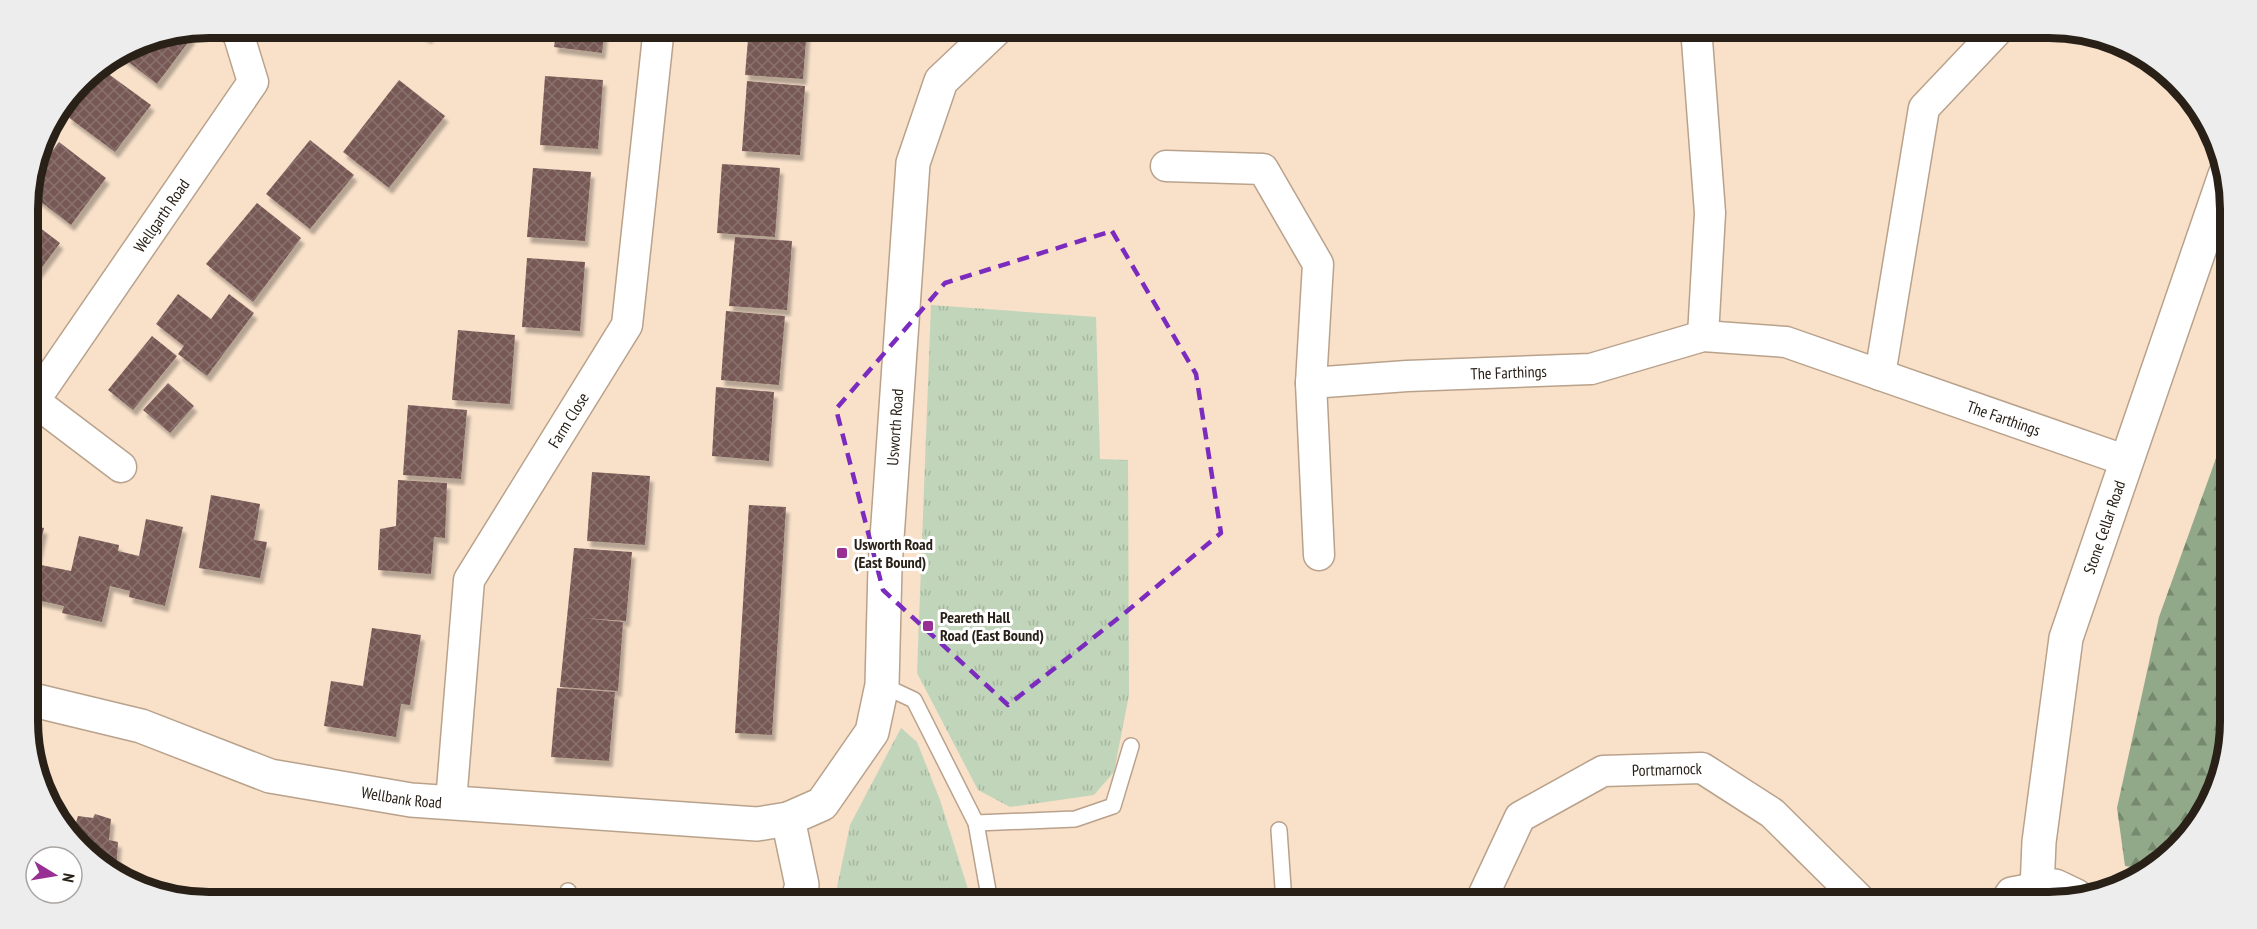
<svg xmlns="http://www.w3.org/2000/svg" width="2257" height="929" font-family="'PT Sans Narrow',sans-serif">
  <defs>
    <pattern id="grass-tufts" width="24" height="20" patternUnits="userSpaceOnUse" patternTransform="scale(1.5)"><rect width="24" height="20" fill="#c1d5ba"/><path d="M3 7l-1-3M5 7V3M7 7l1-3M15 17l-1-3M17 17v-4M19 17l1-3" fill="none" stroke="#a6b79f"/></pattern>
    <pattern id="forest-firs" width="22" height="20" patternUnits="userSpaceOnUse" patternTransform="scale(1.5)"><rect width="22" height="20" fill="#91a989"/><path d="M5 1l3.5 6h-7zM16 11l3.5 6h-7z" fill="#76896f"/></pattern>
    <pattern id="building-cross-hatch" width="8" height="8" patternUnits="userSpaceOnUse" patternTransform="scale(1.5)"><rect width="8" height="8" fill="#775955"/><path d="M0 0l8 8M0 8l8-8" fill="none" stroke="#89726e"/></pattern>
    <filter id="shadow"><feDropShadow dx="3.5" dy="6" stdDeviation="1.5" flood-color="#0004"/></filter>
  </defs>
  <rect width="100%" height="100%" fill="#f8e0c9"/>
  <g fill="url(#grass-tufts)">
    <path d="M931,305L1096,317L1100,459L1128,460L1129,695L1114,772L1094,795L1010,807L978,790L917,673Z"/>
    <path d="M901,728L917,742L940,800L972,902H834L850,825Z"/>
  </g>
  <path fill="url(#forest-firs)" d="M2229,422L2230,721L2216,790L2192,831L2151,870L2125,866L2117,808L2159,617Z"/>
  <g fill="url(#building-cross-hatch)" filter="url(#shadow)">
    <path d="M409,27H434L428,38Z"/>
    <path d="M557,27H605L602,53L554,47Z"/>
    <path d="M749,27H807L803,79L745,75Z"/>
    <path d="M185,32L192,37L157,84L118,54L139,41Z"/>
    <path d="M103,70L151,105L115,152L68,117Z"/>
    <path d="M545,76L603,80L598,149L540,145Z"/>
    <path d="M399,80L445,116L389,188L343,152Z"/>
    <path d="M747,81L805,86L800,155L742,151Z"/>
    <path d="M310,140L354,175L310,229L266,194Z"/>
    <path d="M59,142L106,178L71,225L28,192L32,178Z"/>
    <path d="M722,164L780,168L775,237L717,233Z"/>
    <path d="M533,168L591,172L585,241L527,237Z"/>
    <path d="M257,203L301,238L253,302L206,264Z"/>
    <path d="M27,218L60,243L28,286V271Z"/>
    <path d="M735,237L792,241L787,310L729,306Z"/>
    <path d="M527,258L585,262L580,331L522,327Z"/>
    <path d="M178,294L211,319L229,294L254,313L207,376L178,354L184,346L156,324Z"/>
    <path d="M726,311L785,316L779,385L721,380Z"/>
    <path d="M458,330L515,335L510,404L452,400Z"/>
    <path d="M152,336L177,356L133,410L108,390Z"/>
    <path d="M168,383L194,406L170,433L143,410Z"/>
    <path d="M716,387L774,392L769,461L712,456Z"/>
    <path d="M408,405L467,410L461,479L403,475Z"/>
    <path d="M592,472L650,476L645,545L587,541Z"/>
    <path d="M398,480L447,483L445,538L434,537L431,574L378,570L380,529L396,526Z"/>
    <path d="M211,495L260,504L254,540L267,542L260,578L199,568Z"/>
    <path d="M749,505L786,507L772,735L735,733Z"/>
    <path d="M146,519L183,527L165,606L129,597L130,591L110,586L102,622L62,613L64,606L28,598V525L44,528L36,564L71,571L79,536L119,545L118,551L139,556Z"/>
    <path d="M574,548L632,552L626,621L583,618L623,622L618,691L560,687Z"/>
    <path d="M372,628L421,635L410,705L401,704L396,737L324,726L331,681L363,686Z"/>
    <path d="M557,688L615,692L609,761L551,757Z"/>
    <path d="M95,814L111,819L109,840L118,842L116,871L65,831L67,832L68,826H75L78,816L93,818Z"/>
    <path d="M322,894L367,901V902H321Z"/>
    <path d="M645,898L666,901V902H645Z"/>
  </g>
  <g fill="none" stroke-linecap="round" stroke-linejoin="round">
    <defs>
      <g id="service">
        <path d="M882,685L914,700L976,823L990,902"/>
        <path d="M976,823L1075,819L1113,806L1131,746"/>
        <path d="M1279,830L1284,902"/>
        <path d="M568,891L569,902"/>
      </g>
      <g id="minor">
        <path d="M1696,27L1710,213L1703,336"/>
        <path d="M1166,166L1263,169L1318,264L1311,383L1319,555"/>
        <path d="M1880,375L1924,108L1996,32"/>
        <path id="s1" d="M1311,383L1407,376L1591,369L1703,336L1786,342L2127,461"/>
        <path d="M34,401L121,467"/>
        <path id="s2" d="M28,402L34,401L253,82L238,33L230,27"/>
        <path id="s3" d="M451,802L469,580L627,325L659,27"/>
        <path id="s4" d="M1483,896L1520,817L1603,771L1702,768L1772,813L1862,902"/>
      </g>
      <g id="tertiary">
        <path id="s5" d="M29,699L141,726L270,776L411,800L757,824L788,819L822,804L872,732L882,685L885,567L913,163L941,81L998,27"/>
        <path d="M788,819L802,885L797,902"/>
        <path id="s6" d="M2037,889L2039,842L2066,638L2225,175"/>
        <path d="M2007,902L2012,894L2055,886L2076,896"/>
      </g>
    </defs>
    <use href="#service" stroke="#b9a28c" stroke-width="18"/>
    <use href="#minor" stroke="#b9a28c" stroke-width="33"/>
    <use href="#tertiary" stroke="#b9a28c" stroke-width="36"/>
    <use href="#service" stroke="#fff" stroke-width="15"/>
    <use href="#minor" stroke="#fff" stroke-width="30"/>
    <use href="#tertiary" stroke="#fff" stroke-width="33"/>
  </g>
  <path fill="none" stroke="#7b2cbf" stroke-width="4.5" stroke-dasharray="12 8" stroke-linejoin="round" d="M1112,231L1196,374L1221,533L1126,612L1008,705L883,590L836,409L945,283Z"/>
  <g fill="#982f93" stroke="#fff" stroke-width="2">
    <rect x="836" y="547" width="12" height="12" rx="3"/>
    <rect x="922" y="620" width="12" height="12" rx="3"/>
  </g>
  <g text-anchor="middle" dominant-baseline="central" stroke-width="6" stroke-linejoin="round" paint-order="stroke">
    <g font-size="16" fill="#292118" stroke="#fff">
      <text stroke="none"><textPath href="#s2" startOffset="231">Wellgarth Road</textPath></text>
      <text stroke="none"><textPath href="#s1" startOffset="198">The Farthings</textPath></text>
      <text stroke="none"><textPath href="#s1" startOffset="711">The Farthings</textPath></text>
      <text stroke="none"><textPath href="#s3" startOffset="411">Farm Close</textPath></text>
      <text stroke="none"><textPath href="#s5" startOffset="1206">Usworth Road</textPath></text>
      <text stroke="none"><textPath href="#s6" startOffset="370">Stone Cellar Road</textPath></text>
      <text stroke="none"><textPath href="#s4" startOffset="246">Portmarnock</textPath></text>
      <text stroke="none"><textPath href="#s5" startOffset="387">Wellbank Road</textPath></text>
    </g>
    <g font-size="16" font-weight="bold" fill="#292118" stroke="#fff" text-anchor="start">
      <text x="854" y="544">Usworth Road<tspan x="854" dy="18">(East Bound)</tspan></text>
      <text x="940" y="617">Peareth Hall<tspan x="940" dy="18">Road (East Bound)</tspan></text>
    </g>
  </g>
  <path d="M0 0H2257V929H0ZM209 38H2049A171 171 0 0 1 2220 209V721A171 171 0 0 1 2049 892H209A171 171 0 0 1 38 721V209A171 171 0 0 1 209 38Z" fill="#eeeded" fill-rule="evenodd"/>
  <path fill="none" stroke="#292118" stroke-width="8" d="M209 38H2049A171 171 0 0 1 2220 209V721A171 171 0 0 1 2049 892H209A171 171 0 0 1 38 721V209A171 171 0 0 1 209 38Z"/>
  <g transform="translate(54 875) rotate(101)"><circle r="28" fill="#ffffff" stroke="#a9a6a3" stroke-width="1.5"/>
  <path d="M0-4.5L10 22L0 15L-10 22Z" fill="#982f93"/>
  <text y="-9" font-size="16" font-weight="bold" text-anchor="middle" fill="#292118">N</text>
  </g>
</svg>
